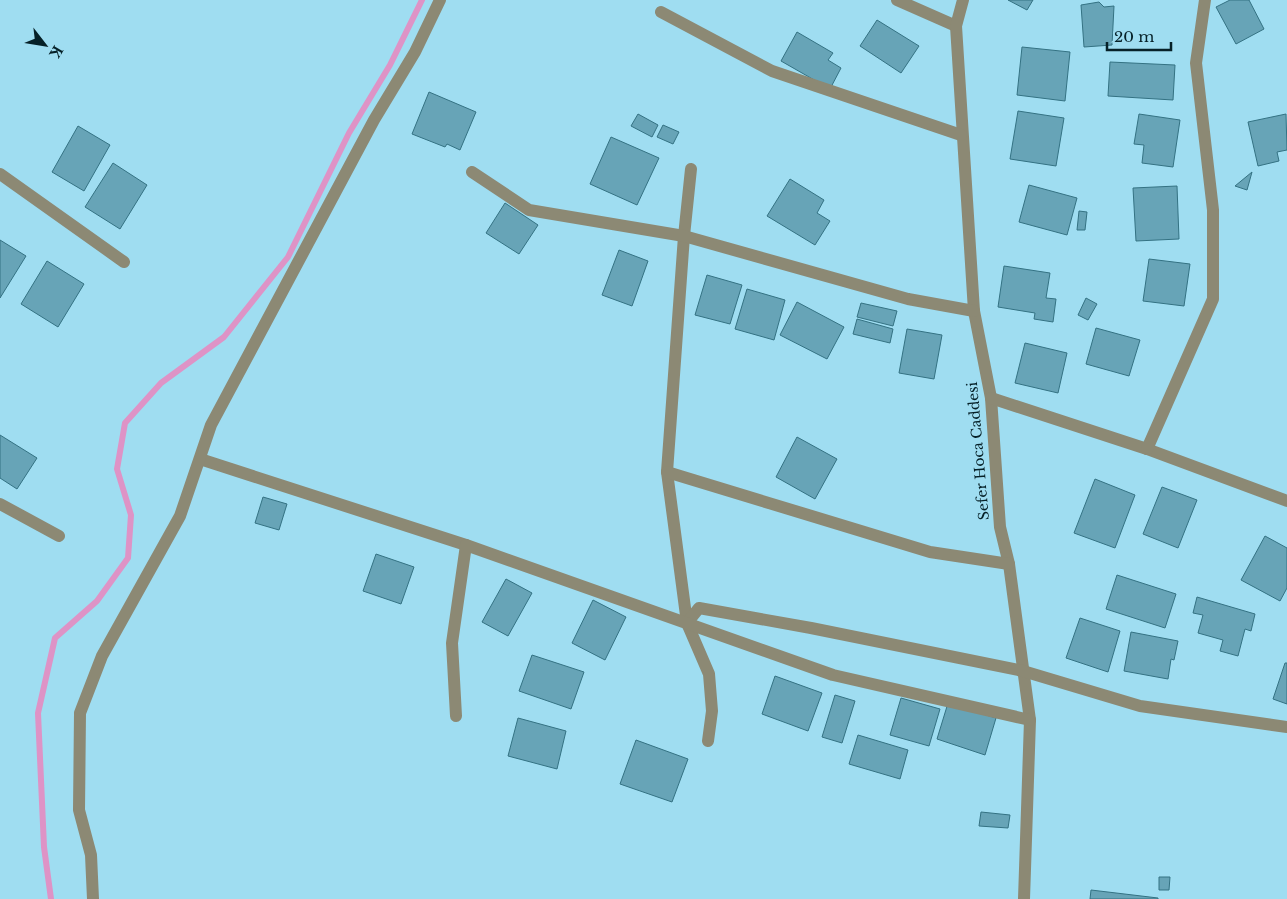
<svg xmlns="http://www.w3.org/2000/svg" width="1287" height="899" font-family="'Libre Baskerville',serif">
  <rect width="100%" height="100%" fill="#9fddf1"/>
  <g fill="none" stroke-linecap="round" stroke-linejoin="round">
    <path stroke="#de93c6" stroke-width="6" d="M51,899L44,847L38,713L55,638L97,601L128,558L131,515L117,469L125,423L161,383L224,337L288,257L349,133L390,65L422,0"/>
  </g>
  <g fill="#67a4b7" stroke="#347283">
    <path d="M1008,0H1033L1027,10Z"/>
    <path d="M1230,0H1249L1264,29L1236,44L1216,7Z"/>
    <path d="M1099,2L1104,7L1114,6L1112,45L1084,47L1081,5Z"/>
    <path d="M877,20L919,46L901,73L860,46Z"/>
    <path d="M797,32L833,53L828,60L841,68L830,89L781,61Z"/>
    <path d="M1022,47L1070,52L1065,101L1017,95Z"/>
    <path d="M1110,62L1175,65L1173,100L1108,96Z"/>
    <path d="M429,92L476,112L460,150L447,144L445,147L412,134Z"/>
    <path d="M1018,111L1064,118L1056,166L1010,159Z"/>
    <path d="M638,114L658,125L652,137L631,126Z"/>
    <path d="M1139,114L1180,120L1173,167L1142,163L1144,145L1134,144Z"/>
    <path d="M1286,114L1287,150L1277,152L1279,161L1258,166L1248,122Z"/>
    <path d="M663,125L679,132L673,144L657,137Z"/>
    <path d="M78,126L110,145L84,191L52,172Z"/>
    <path d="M611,137L659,158L637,205L590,184Z"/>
    <path d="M113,163L147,185L120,229L85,207Z"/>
    <path d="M1252,172L1247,190L1235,186Z"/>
    <path d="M790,179L824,200L817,213L830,221L815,245L767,216Z"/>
    <path d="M1029,185L1077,198L1067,235L1019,222Z"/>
    <path d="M1177,186L1179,239L1136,241L1133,188Z"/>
    <path d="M505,203L538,225L519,254L486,233Z"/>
    <path d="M1079,211L1087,212L1085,230H1077Z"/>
    <path d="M0,240L26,256L0,298Z"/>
    <path d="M619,250L648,261L632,306L602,295Z"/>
    <path d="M1149,259L1190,264L1184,306L1143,301Z"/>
    <path d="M47,261L84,284L58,327L21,304Z"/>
    <path d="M1004,266L1050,273L1046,298L1056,299L1053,322L1034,319L1035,313L998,307Z"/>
    <path d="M707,275L742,285L730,324L695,315Z"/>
    <path d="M747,289L785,300L774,340L735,329Z"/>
    <path d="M1086,298L1097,304L1088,320L1078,315Z"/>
    <path d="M797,302L844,327L827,359L780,335Z"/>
    <path d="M861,303L897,311L893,326L857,317Z"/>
    <path d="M857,319L893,329L890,343L853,334Z"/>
    <path d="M1096,328L1140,340L1129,376L1086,364Z"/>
    <path d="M907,329L942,335L934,379L899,373Z"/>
    <path d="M1025,343L1067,353L1058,393L1015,383Z"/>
    <path d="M0,435L37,458L17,489L0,478Z"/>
    <path d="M797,437L837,459L815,499L776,477Z"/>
    <path d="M1095,479L1135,495L1115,548L1074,533Z"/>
    <path d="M1162,487L1197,500L1178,548L1143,534Z"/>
    <path d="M263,497L287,504L279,530L255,523Z"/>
    <path d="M1265,536L1287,548V588L1280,601L1241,580Z"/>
    <path d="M376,554L414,567L401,604L363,591Z"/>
    <path d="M1117,575L1176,594L1165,628L1106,609Z"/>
    <path d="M506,579L532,593L508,636L482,622Z"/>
    <path d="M1197,597L1255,614L1251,631L1245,629L1238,656L1220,651L1223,640L1198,633L1203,615L1193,613Z"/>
    <path d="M593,600L626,617L605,660L572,643Z"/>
    <path d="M1080,618L1120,631L1108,672L1066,658Z"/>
    <path d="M1131,632L1178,641L1174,660L1171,659L1168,679L1124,671Z"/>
    <path d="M532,655L584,672L571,709L519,691Z"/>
    <path d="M1285,663H1287V704L1273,699Z"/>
    <path d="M775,676L822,693L808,731L762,714Z"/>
    <path d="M835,695L855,701L842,743L822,737Z"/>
    <path d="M901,698L940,709L929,746L890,735Z"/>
    <path d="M948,703L996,718L985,755L937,739Z"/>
    <path d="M518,718L566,731L557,769L508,756Z"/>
    <path d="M858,735L908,750L900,779L849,764Z"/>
    <path d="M636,740L688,759L672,802L620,784Z"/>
    <path d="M981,812L1010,815L1008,828L979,826Z"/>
    <path d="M1159,877H1170L1169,890H1159Z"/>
    <path d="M1091,890L1158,898V899H1090Z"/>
  </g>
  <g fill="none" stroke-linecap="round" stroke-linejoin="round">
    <g stroke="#8c8974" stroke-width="12">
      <path d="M897,0L956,26"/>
      <path d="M963,0L956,26L974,311L991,398L1000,527L1009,564L1030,720L1024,899"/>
      <path d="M661,12L772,71L961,135"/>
      <path d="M691,169L684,236L667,472L687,623L709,674L712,711L708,741"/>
      <path d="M472,172L529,210L684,236L908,299L974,311"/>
      <path d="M0,174L124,262"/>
      <path d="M991,398L1147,449L1287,501"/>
      <path d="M1147,449L1213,299V210L1196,63L1205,0"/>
      <path d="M200,459L466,545"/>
      <path d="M667,472L930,552L1009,564"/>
      <path d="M0,504L59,536"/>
      <path d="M687,623L699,608L811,628L1023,671L1140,706L1287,727"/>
      <path d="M456,716L452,643L466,545L833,675L1030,720"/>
      <path d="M93,899L91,855L79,810L80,713L102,656L180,516L211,425L374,120L415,52L440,0"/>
    </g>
  </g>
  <g text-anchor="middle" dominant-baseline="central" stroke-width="5" stroke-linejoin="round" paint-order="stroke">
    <g font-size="14" fill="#062128" stroke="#9fddf1">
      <text transform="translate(978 451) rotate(-95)">Sefer Hoca Caddesi</text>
    </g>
  </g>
  <g transform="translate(45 45) rotate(121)" stroke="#9fddf1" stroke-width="4" paint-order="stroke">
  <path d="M0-4L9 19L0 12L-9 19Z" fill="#062128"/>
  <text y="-8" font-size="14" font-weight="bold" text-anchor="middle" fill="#062128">K</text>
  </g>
  <path d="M1107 42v8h64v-8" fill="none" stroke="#062128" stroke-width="2.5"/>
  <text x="1114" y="42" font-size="15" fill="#062128" stroke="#9fddf1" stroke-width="4" paint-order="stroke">20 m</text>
</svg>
